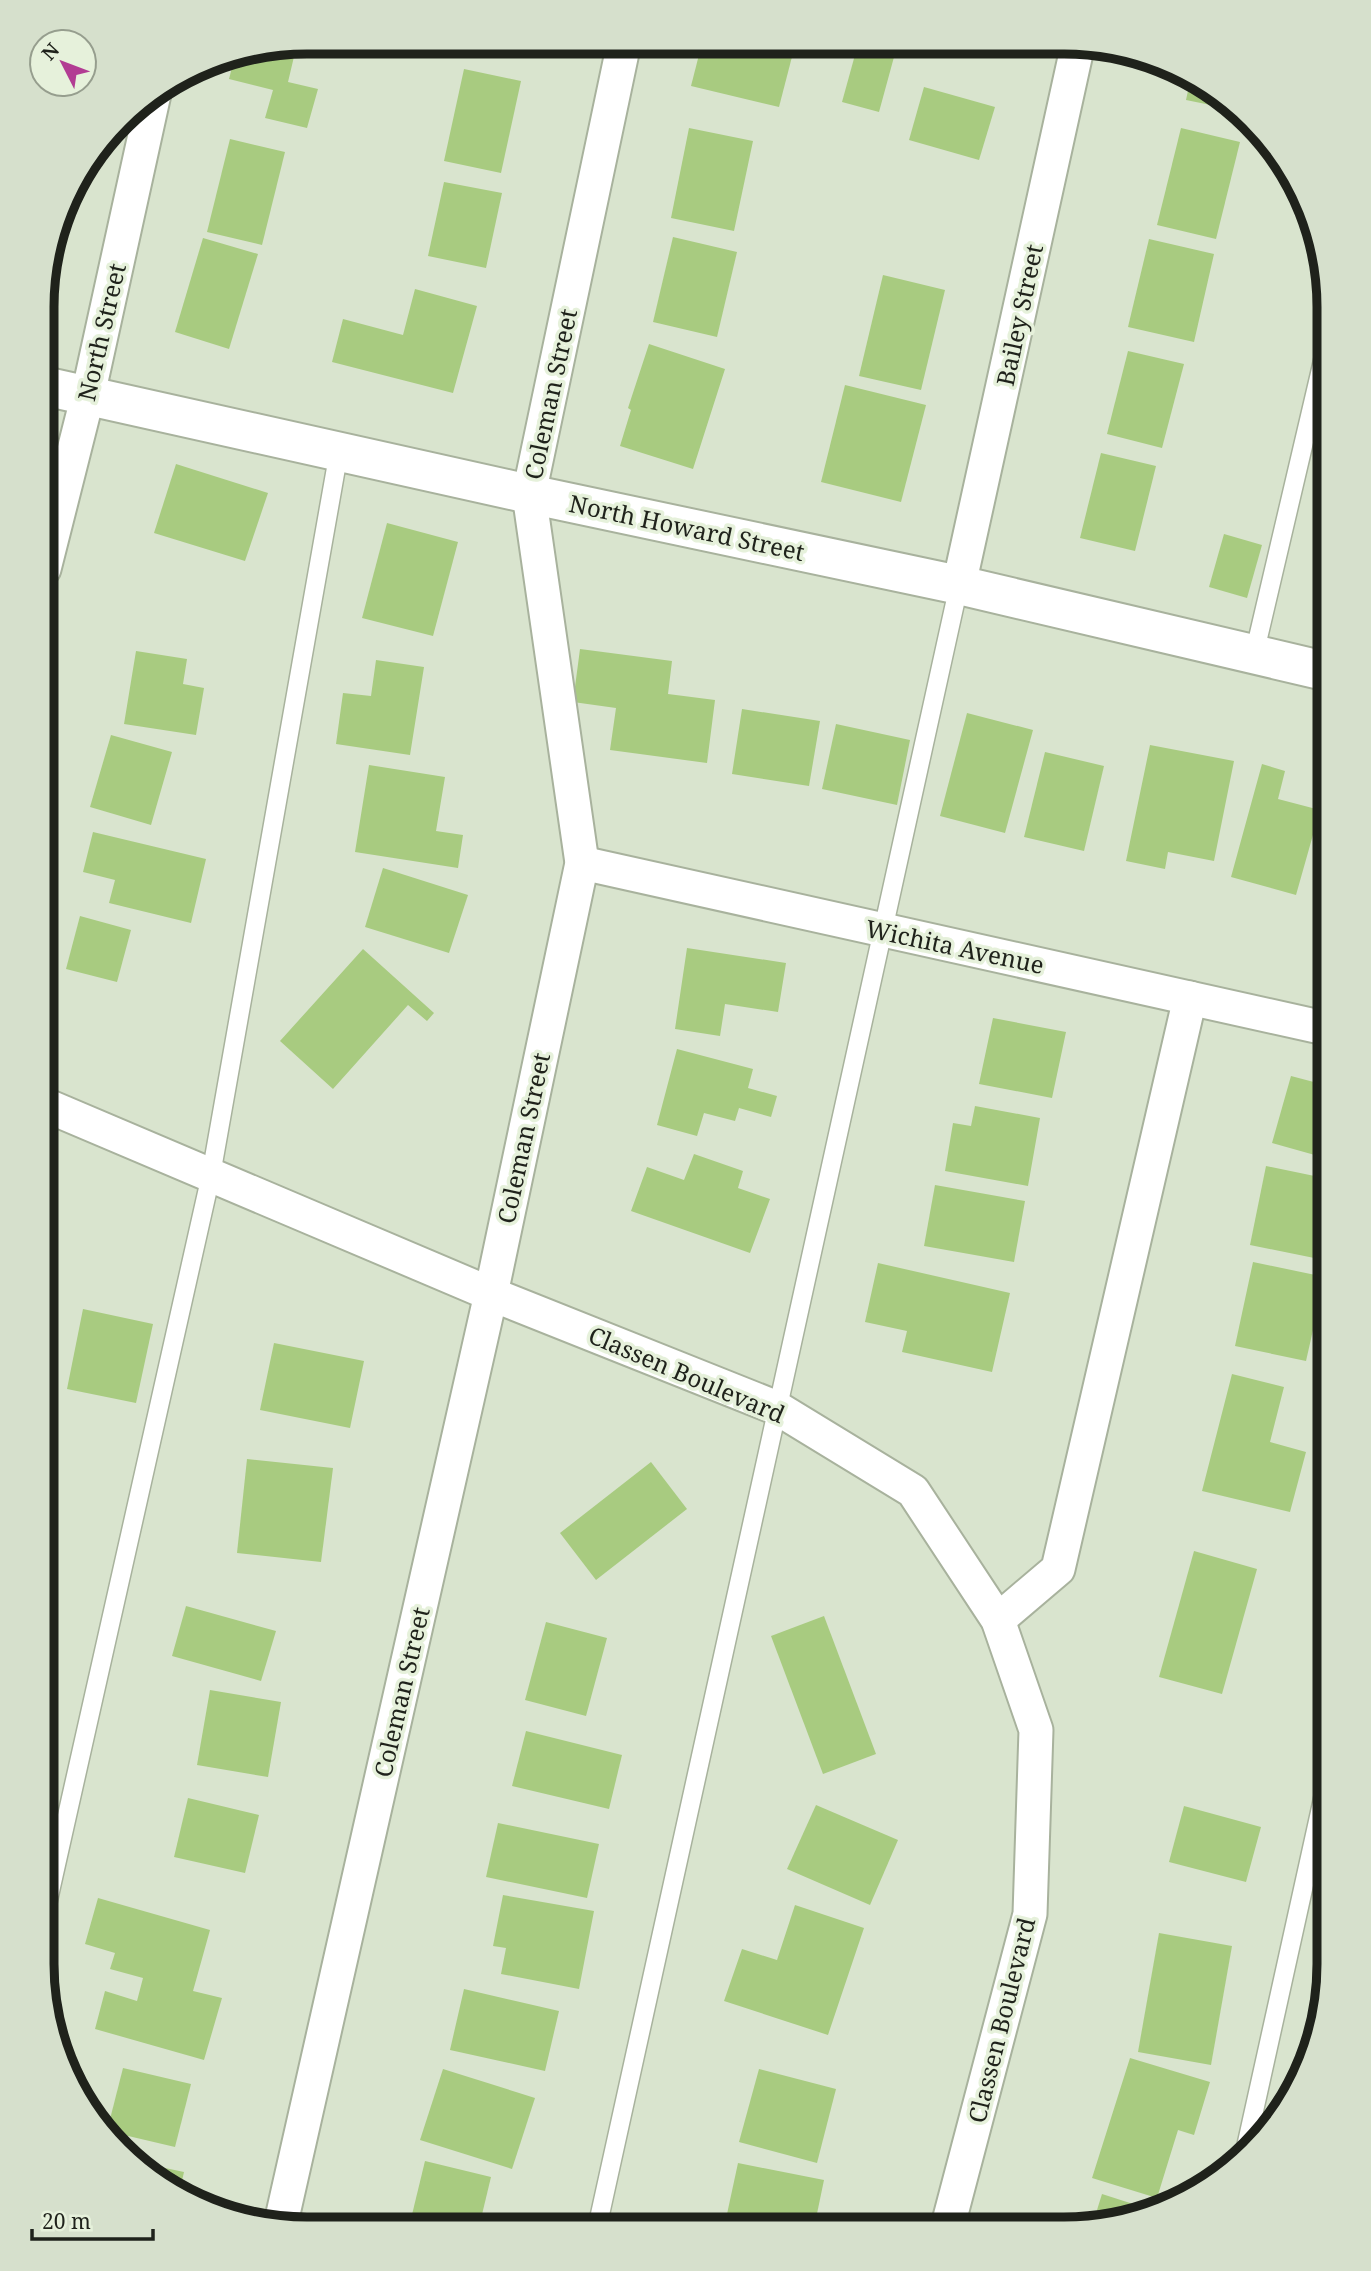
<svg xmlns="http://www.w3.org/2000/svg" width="1371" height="2271" font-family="'Noto Serif',serif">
  <rect width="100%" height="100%" fill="#d9e4ce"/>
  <g fill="#a8cb80">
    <path d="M702,43H772L794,49L779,107L691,86Z"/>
    <path d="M297,44L288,82L318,89L307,128L265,118L273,90L229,79L235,56Z"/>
    <path d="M858,44H888L897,46L879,112L842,102Z"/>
    <path d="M464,69L521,81L501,173L444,161Z"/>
    <path d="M1191,77L1226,97L1240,111L1186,100Z"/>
    <path d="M924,87L995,107L979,160L909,140Z"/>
    <path d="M689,128L753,141L734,231L671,218Z"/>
    <path d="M1181,128L1240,142L1216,239L1157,225Z"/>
    <path d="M230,139L285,152L262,245L207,232Z"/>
    <path d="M444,182L502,193L486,268L428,256Z"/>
    <path d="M673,237L737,252L717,337L653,322Z"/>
    <path d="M203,238L258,254L229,349L175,332Z"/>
    <path d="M1149,239L1214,254L1194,342L1128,327Z"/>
    <path d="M883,275L945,290L921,390L859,376Z"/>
    <path d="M415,289L477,306L453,393L332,362L343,319L403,335Z"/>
    <path d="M649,344L725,369L693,469L620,446L631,410L628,408Z"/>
    <path d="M1128,351L1184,364L1162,448L1107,434Z"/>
    <path d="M845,385L926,405L901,502L821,482Z"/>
    <path d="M1101,453L1156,466L1135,551L1080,538Z"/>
    <path d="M176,464L268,493L245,561L154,533Z"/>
    <path d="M387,523L458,542L433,636L362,618Z"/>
    <path d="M1224,534L1262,545L1247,598L1209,587Z"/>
    <path d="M580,649L672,661L668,694L715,700L707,763L610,750L616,708L573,702Z"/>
    <path d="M136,651L187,659L183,684L204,688L196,735L124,724Z"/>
    <path d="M376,660L424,667L410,755L336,744L343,693L371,696Z"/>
    <path d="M742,709L820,721L809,786L732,774Z"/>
    <path d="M967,713L1033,730L1005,833L940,816Z"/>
    <path d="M836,724L910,740L897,805L822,789Z"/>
    <path d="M111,735L172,752L151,825L90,807Z"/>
    <path d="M1150,745L1234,761L1214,861L1168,852L1165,869L1126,861Z"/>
    <path d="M1045,752L1104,766L1084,851L1024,837Z"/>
    <path d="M1262,764L1285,771L1278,799L1320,810L1296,895L1231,877Z"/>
    <path d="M369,765L445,777L436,831L463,835L458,868L355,852Z"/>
    <path d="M93,832L206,859L191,923L109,903L115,880L83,872Z"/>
    <path d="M383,868L468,895L449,953L365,927Z"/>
    <path d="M80,916L131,930L117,982L66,969Z"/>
    <path d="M687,948L786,963L778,1012L725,1004L720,1036L675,1029Z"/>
    <path d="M363,949L434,1013L427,1021L408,1005L333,1089L280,1041Z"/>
    <path d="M993,1018L1066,1032L1052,1098L979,1084Z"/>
    <path d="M677,1049L753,1069L748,1088L777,1096L771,1117L739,1108L735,1121L704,1113L697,1136L657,1125Z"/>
    <path d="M1291,1076L1329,1086V1159L1272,1143Z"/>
    <path d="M975,1106L1040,1118L1028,1186L945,1171L953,1123L971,1126Z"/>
    <path d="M694,1154L743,1171L738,1188L770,1199L750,1253L631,1211L647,1167L684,1180Z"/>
    <path d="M1266,1166L1329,1179V1261L1250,1245Z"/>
    <path d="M935,1185L1025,1201L1014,1262L924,1246Z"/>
    <path d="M1253,1262L1325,1277L1306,1361L1235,1346Z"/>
    <path d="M878,1263L1010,1293L992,1372L902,1352L907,1331L865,1322Z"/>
    <path d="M83,1309L153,1324L136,1403L67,1389Z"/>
    <path d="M274,1343L364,1361L350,1428L260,1410Z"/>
    <path d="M1232,1374L1284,1387L1270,1442L1306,1452L1290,1512L1202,1491Z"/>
    <path d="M247,1459L333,1468L321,1562L237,1553Z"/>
    <path d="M651,1462L687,1509L596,1580L560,1533Z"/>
    <path d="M1194,1551L1257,1569L1222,1694L1159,1677Z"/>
    <path d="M186,1606L276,1631L261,1681L172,1656Z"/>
    <path d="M824,1616L876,1754L823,1774L771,1636Z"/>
    <path d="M546,1622L607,1638L586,1716L525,1700Z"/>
    <path d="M210,1690L281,1702L268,1777L197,1765Z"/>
    <path d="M526,1731L622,1755L609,1809L512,1786Z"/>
    <path d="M188,1798L259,1815L245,1873L174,1857Z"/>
    <path d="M816,1805L898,1840L870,1905L787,1869Z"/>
    <path d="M1184,1806L1261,1827L1246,1882L1169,1862Z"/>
    <path d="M498,1823L599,1844L587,1898L486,1877Z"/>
    <path d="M503,1895L594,1911L579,1989L501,1974L506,1948L493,1946Z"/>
    <path d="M98,1898L210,1930L193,1991L222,1998L204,2060L95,2029L105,1991L137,2001L143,1978L110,1969L115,1953L85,1944Z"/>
    <path d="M795,1905L864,1928L828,2035L724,2001L742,1949L777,1960Z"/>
    <path d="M1159,1933L1232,1946L1211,2065L1138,2052Z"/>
    <path d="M464,1989L559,2011L545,2071L450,2050Z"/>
    <path d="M1130,2058L1210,2082L1194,2135L1178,2130L1157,2198L1092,2178Z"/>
    <path d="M123,2068L191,2084L175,2147L107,2131Z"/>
    <path d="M443,2069L535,2098L512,2169L420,2140Z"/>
    <path d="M759,2069L836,2089L817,2163L739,2142Z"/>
    <path d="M132,2161L184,2172L179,2194L146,2175Z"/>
    <path d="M425,2161L491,2177L479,2227H409Z"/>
    <path d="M738,2163L824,2180L814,2228H724Z"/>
    <path d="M1102,2194L1155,2211L1093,2223Z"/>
  </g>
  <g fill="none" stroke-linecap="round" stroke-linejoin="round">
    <defs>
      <g id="service">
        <path d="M1254,655L1329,335"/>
        <path d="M42,1927L211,1175L339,451"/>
        <path d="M1244,2156L1328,1776"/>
        <path d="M597,2228L959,585"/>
      </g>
      <g id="minor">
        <path d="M44,569L88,395L154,94"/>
        <path d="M959,585L1078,44"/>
        <path d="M582,863L1329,1029"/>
        <path d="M43,1104L491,1294L777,1408L913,1491L998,1620L1036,1730L1030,1914L947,2229"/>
        <path d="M998,1620L1058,1569L1190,998"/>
        <path d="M280,2227L491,1294L582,863L529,494L624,43"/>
      </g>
      <path id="tertiary" d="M44,386L529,494L959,585L1329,672"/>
    </defs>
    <use href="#service" stroke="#a8b29d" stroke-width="21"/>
    <use href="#minor" stroke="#a8b29d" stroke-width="37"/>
    <use href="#tertiary" stroke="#a8b29d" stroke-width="42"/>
    <use href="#service" stroke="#fff" stroke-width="18"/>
    <use href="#minor" stroke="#fff" stroke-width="33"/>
    <use href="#tertiary" stroke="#fff" stroke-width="38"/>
  </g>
  <g text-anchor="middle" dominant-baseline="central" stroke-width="7" stroke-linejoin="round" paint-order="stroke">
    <g font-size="24" fill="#1f221b" stroke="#e6f1db">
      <text transform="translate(1019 315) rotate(-78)">Bailey Street</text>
      <text transform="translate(101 332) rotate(-77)">North Street</text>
      <text transform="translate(550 394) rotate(-78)">Coleman Street</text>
      <text transform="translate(687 527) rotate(12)">North Howard Street</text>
      <text transform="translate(955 946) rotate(12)">Wichita Avenue</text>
      <text transform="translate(523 1138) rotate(-78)">Coleman Street</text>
      <text transform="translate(687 1374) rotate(23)">Classen Boulevard</text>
      <text transform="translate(401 1692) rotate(-77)">Coleman Street</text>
      <text transform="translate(1001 2020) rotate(-76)">Classen Boulevard</text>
    </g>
  </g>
  <path d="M0 0H1371V2271H0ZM307 54H1064A253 253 0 0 1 1317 307V1964A253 253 0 0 1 1064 2217H307A253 253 0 0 1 54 1964V307A253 253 0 0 1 307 54Z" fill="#d6e0cc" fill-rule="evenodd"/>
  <path fill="none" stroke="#1f221b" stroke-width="9" d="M307 54H1064A253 253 0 0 1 1317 307V1964A253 253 0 0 1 1064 2217H307A253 253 0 0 1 54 1964V307A253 253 0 0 1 307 54Z"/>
  <g transform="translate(63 63) rotate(312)"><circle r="33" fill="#e6f1db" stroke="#969e8e" stroke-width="2"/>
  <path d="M0-5L12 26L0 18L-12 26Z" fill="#b23c93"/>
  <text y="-10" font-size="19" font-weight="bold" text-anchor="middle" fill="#1f221b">N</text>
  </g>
  <path d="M32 2229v10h121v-10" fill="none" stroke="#1f221b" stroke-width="3.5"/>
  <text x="42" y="2229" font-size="21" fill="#1f221b" stroke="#e6f1db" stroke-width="5" paint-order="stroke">20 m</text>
</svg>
